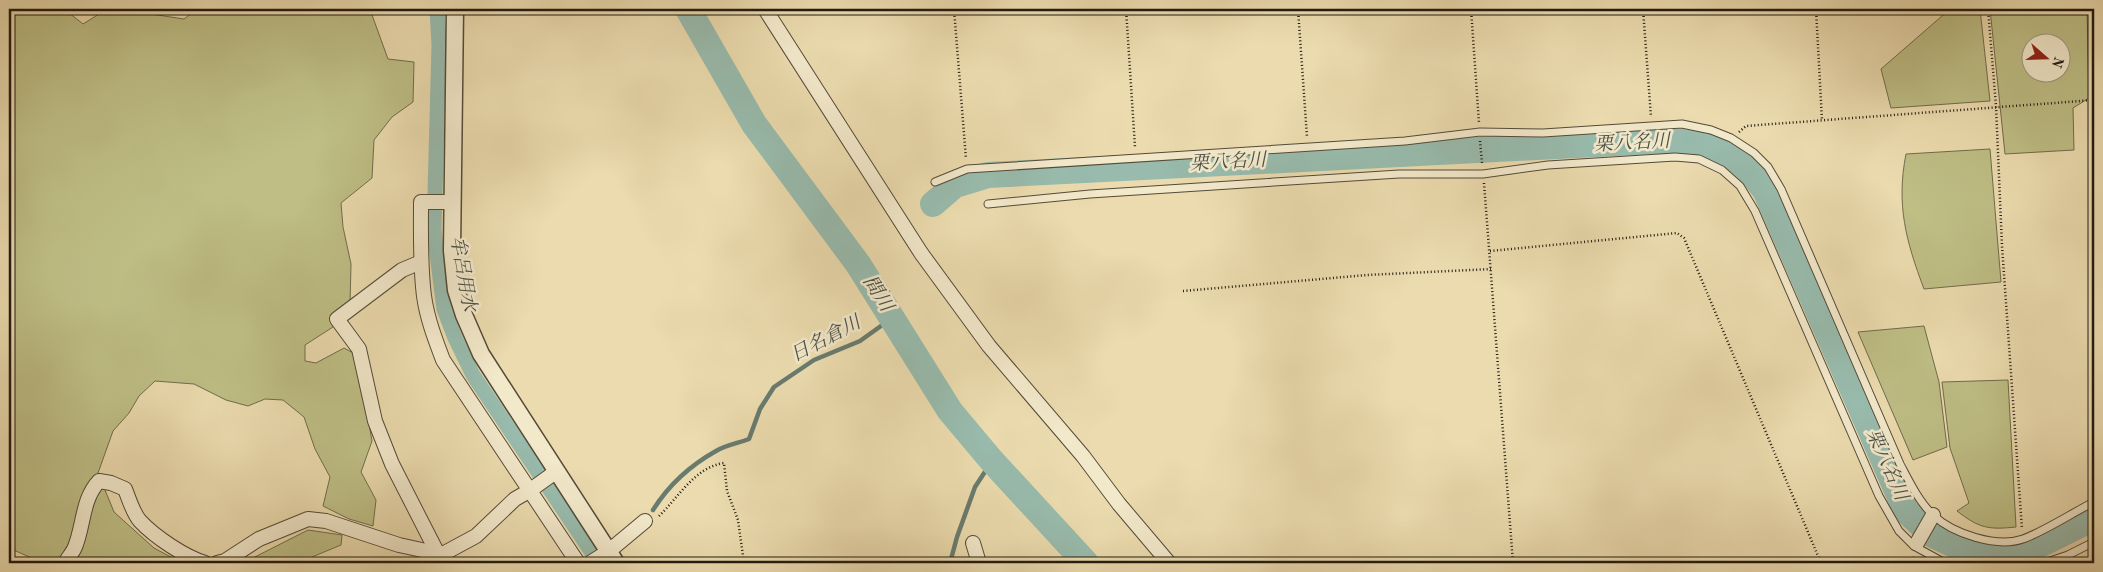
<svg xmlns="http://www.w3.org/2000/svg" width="2103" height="572" font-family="'Old Standard TT','Noto Serif JP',serif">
  <rect width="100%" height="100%" fill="#ebdbae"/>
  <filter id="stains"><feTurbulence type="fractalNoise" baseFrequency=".004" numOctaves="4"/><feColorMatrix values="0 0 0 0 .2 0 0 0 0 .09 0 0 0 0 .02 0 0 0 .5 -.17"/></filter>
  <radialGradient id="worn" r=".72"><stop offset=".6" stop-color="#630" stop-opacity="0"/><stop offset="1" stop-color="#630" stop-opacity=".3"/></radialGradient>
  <g fill="#bebe85" stroke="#706c4b" fill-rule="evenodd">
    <path d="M9,9H64L83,24L99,14V9H141L144,13L184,19L197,9H373L372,15L388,59L414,62L413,102L392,117L374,140L372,178L341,203L343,227L351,264L350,304L333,327L305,345V361L316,363L344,348L357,355L372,441L361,472L376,500L373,526L349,519L323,506L330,477L315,449L304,417L283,400L265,399L248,406L226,400L194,384L155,381L139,396L129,413L113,431L98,473L114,512L154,548L182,563H36L34,559L9,548Z"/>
    <path d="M1950,9H1980L1990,101L1891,108L1881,69Z"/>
    <path d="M1990,9H2087L2089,98L2073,108L2074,150L2005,154ZM2060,42V72H2030V42Z"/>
    <path d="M1990,149L2001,282L1924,289C1906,241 1896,205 1906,154Z"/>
    <path d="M1924,326L1939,382L1947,447L1913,460L1858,332Z"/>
    <path d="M2008,380L2016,527C1988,530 1979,528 1957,511L1969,503L1950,448L1942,382Z"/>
    <path d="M308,530L342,535L341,545L312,557L308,563H243Z"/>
  </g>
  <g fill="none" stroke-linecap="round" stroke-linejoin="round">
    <g stroke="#687b6f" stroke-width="4.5">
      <path d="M653,510C668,486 691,465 716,451C726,445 739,443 749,439L760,409L774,387L814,360L860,341L892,318"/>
      <path d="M950,563L957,537L975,487L992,461"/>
    </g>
    <path stroke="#98bbad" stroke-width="15" d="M437,9L439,45L434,230L444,309L455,338L473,375L599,563"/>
    <g stroke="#98bbad" stroke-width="26">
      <path d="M688,9L754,124L858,264L950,411L992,461L1086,563"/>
      <path d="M933,204L955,185L988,175L1655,141C1688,141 1717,143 1744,166C1752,173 1758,182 1765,190L1906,511L1931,534L1956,546L1996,554L2035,547L2094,518"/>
    </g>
    <defs>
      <g id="service">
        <path d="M935,182L967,169L1405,141L1480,132L1543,133L1682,124L1711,130L1731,138L1754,153L1768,167L1781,189L1900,464C1909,481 1919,502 1933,515C1953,534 1997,548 2023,539C2045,531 2072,513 2094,502"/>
        <path d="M988,204L1090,194L1399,174H1483L1548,165L1675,157L1699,159L1722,170L1740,186L1755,211L1879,496L1899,531L1914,546L1916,545"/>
        <path d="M1914,546L1945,563"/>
        <path d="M2044,563L2068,555L2094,542"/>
      </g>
      <g id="minor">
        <path d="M765,9L921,253L989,346L1083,456L1119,504L1169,563"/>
        <path d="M452,204L446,202H421C421,234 420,265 424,296C427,318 435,339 443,360L578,563"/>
        <path d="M421,262L402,270L337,319L359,349L375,421L392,464L440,558"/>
        <path d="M973,543L979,563"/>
        <path d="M1917,543L1933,515"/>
        <path d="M65,563C68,558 73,552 75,547C84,525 82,499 99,481L111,483L125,489C129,499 133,513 140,521C155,537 185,557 205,563"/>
        <path d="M217,563L225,561L259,539L308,519L326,521L399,545L431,552L439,556L476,536L515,499L529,491L557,471"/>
        <path d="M590,563L609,551L645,521"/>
      </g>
      <path id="tertiary" d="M455,9L452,251L456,290L464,315L481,354L616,563"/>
    </defs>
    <use href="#service" stroke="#544a38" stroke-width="9"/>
    <use href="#minor" stroke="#544a38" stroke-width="16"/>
    <use href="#tertiary" stroke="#544a38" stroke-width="19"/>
    <g stroke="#211a11" stroke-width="2.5" stroke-dasharray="1 2.5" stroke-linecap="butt">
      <path d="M954,9L966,159"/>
      <path d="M1126,9L1135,147"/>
      <path d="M1298,9L1307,137"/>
      <path d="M1471,9L1479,123"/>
      <path d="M1643,9L1651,117"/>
      <path d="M1816,9L1822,120"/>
      <path d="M1988,9L1996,106L2002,246L2022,529"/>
      <path d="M1739,132L1746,126L2094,100"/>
      <path d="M1480,141L1482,163"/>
      <path d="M1484,183L1513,563"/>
      <path d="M1490,251L1677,233L1684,238L1821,563"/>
      <path d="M1183,291L1367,275L1491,269"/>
      <path d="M659,516C678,498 695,467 724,463L727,491L738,520L744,563"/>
      <path d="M1901,563L1914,557"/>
    </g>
    <use href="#service" stroke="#f2e8ca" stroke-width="7"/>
    <use href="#minor" stroke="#f2e8ca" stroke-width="14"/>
    <use href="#tertiary" stroke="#f2e8ca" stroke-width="16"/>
  </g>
  <g text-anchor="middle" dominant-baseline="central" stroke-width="5" stroke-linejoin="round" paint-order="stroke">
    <g font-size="19" font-style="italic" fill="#4b5248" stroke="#f2e8ca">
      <text transform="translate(1632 144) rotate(-3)">栗八名川</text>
      <text transform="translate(1228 163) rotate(-3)">栗八名川</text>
      <text transform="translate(462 274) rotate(80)">牟呂用水</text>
      <text transform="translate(877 294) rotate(58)">間川</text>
      <text transform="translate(826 340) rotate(-28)">日名倉川</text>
      <text transform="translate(1886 465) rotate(66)">栗八名川</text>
    </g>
  </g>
  <rect width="2103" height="572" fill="none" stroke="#ebdbae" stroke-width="30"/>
  <rect x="10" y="10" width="2083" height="552" fill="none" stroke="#211a11" stroke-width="2.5"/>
  <rect x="15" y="15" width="2073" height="542" fill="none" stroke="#211a11"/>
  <g transform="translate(2046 58) rotate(110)"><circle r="24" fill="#f2e8ca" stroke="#9e9680"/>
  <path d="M0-4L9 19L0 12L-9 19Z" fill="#8f2418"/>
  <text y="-8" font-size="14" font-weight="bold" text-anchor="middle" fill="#211a11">N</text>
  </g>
  <rect width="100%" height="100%" filter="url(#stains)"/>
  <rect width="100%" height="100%" fill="url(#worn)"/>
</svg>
